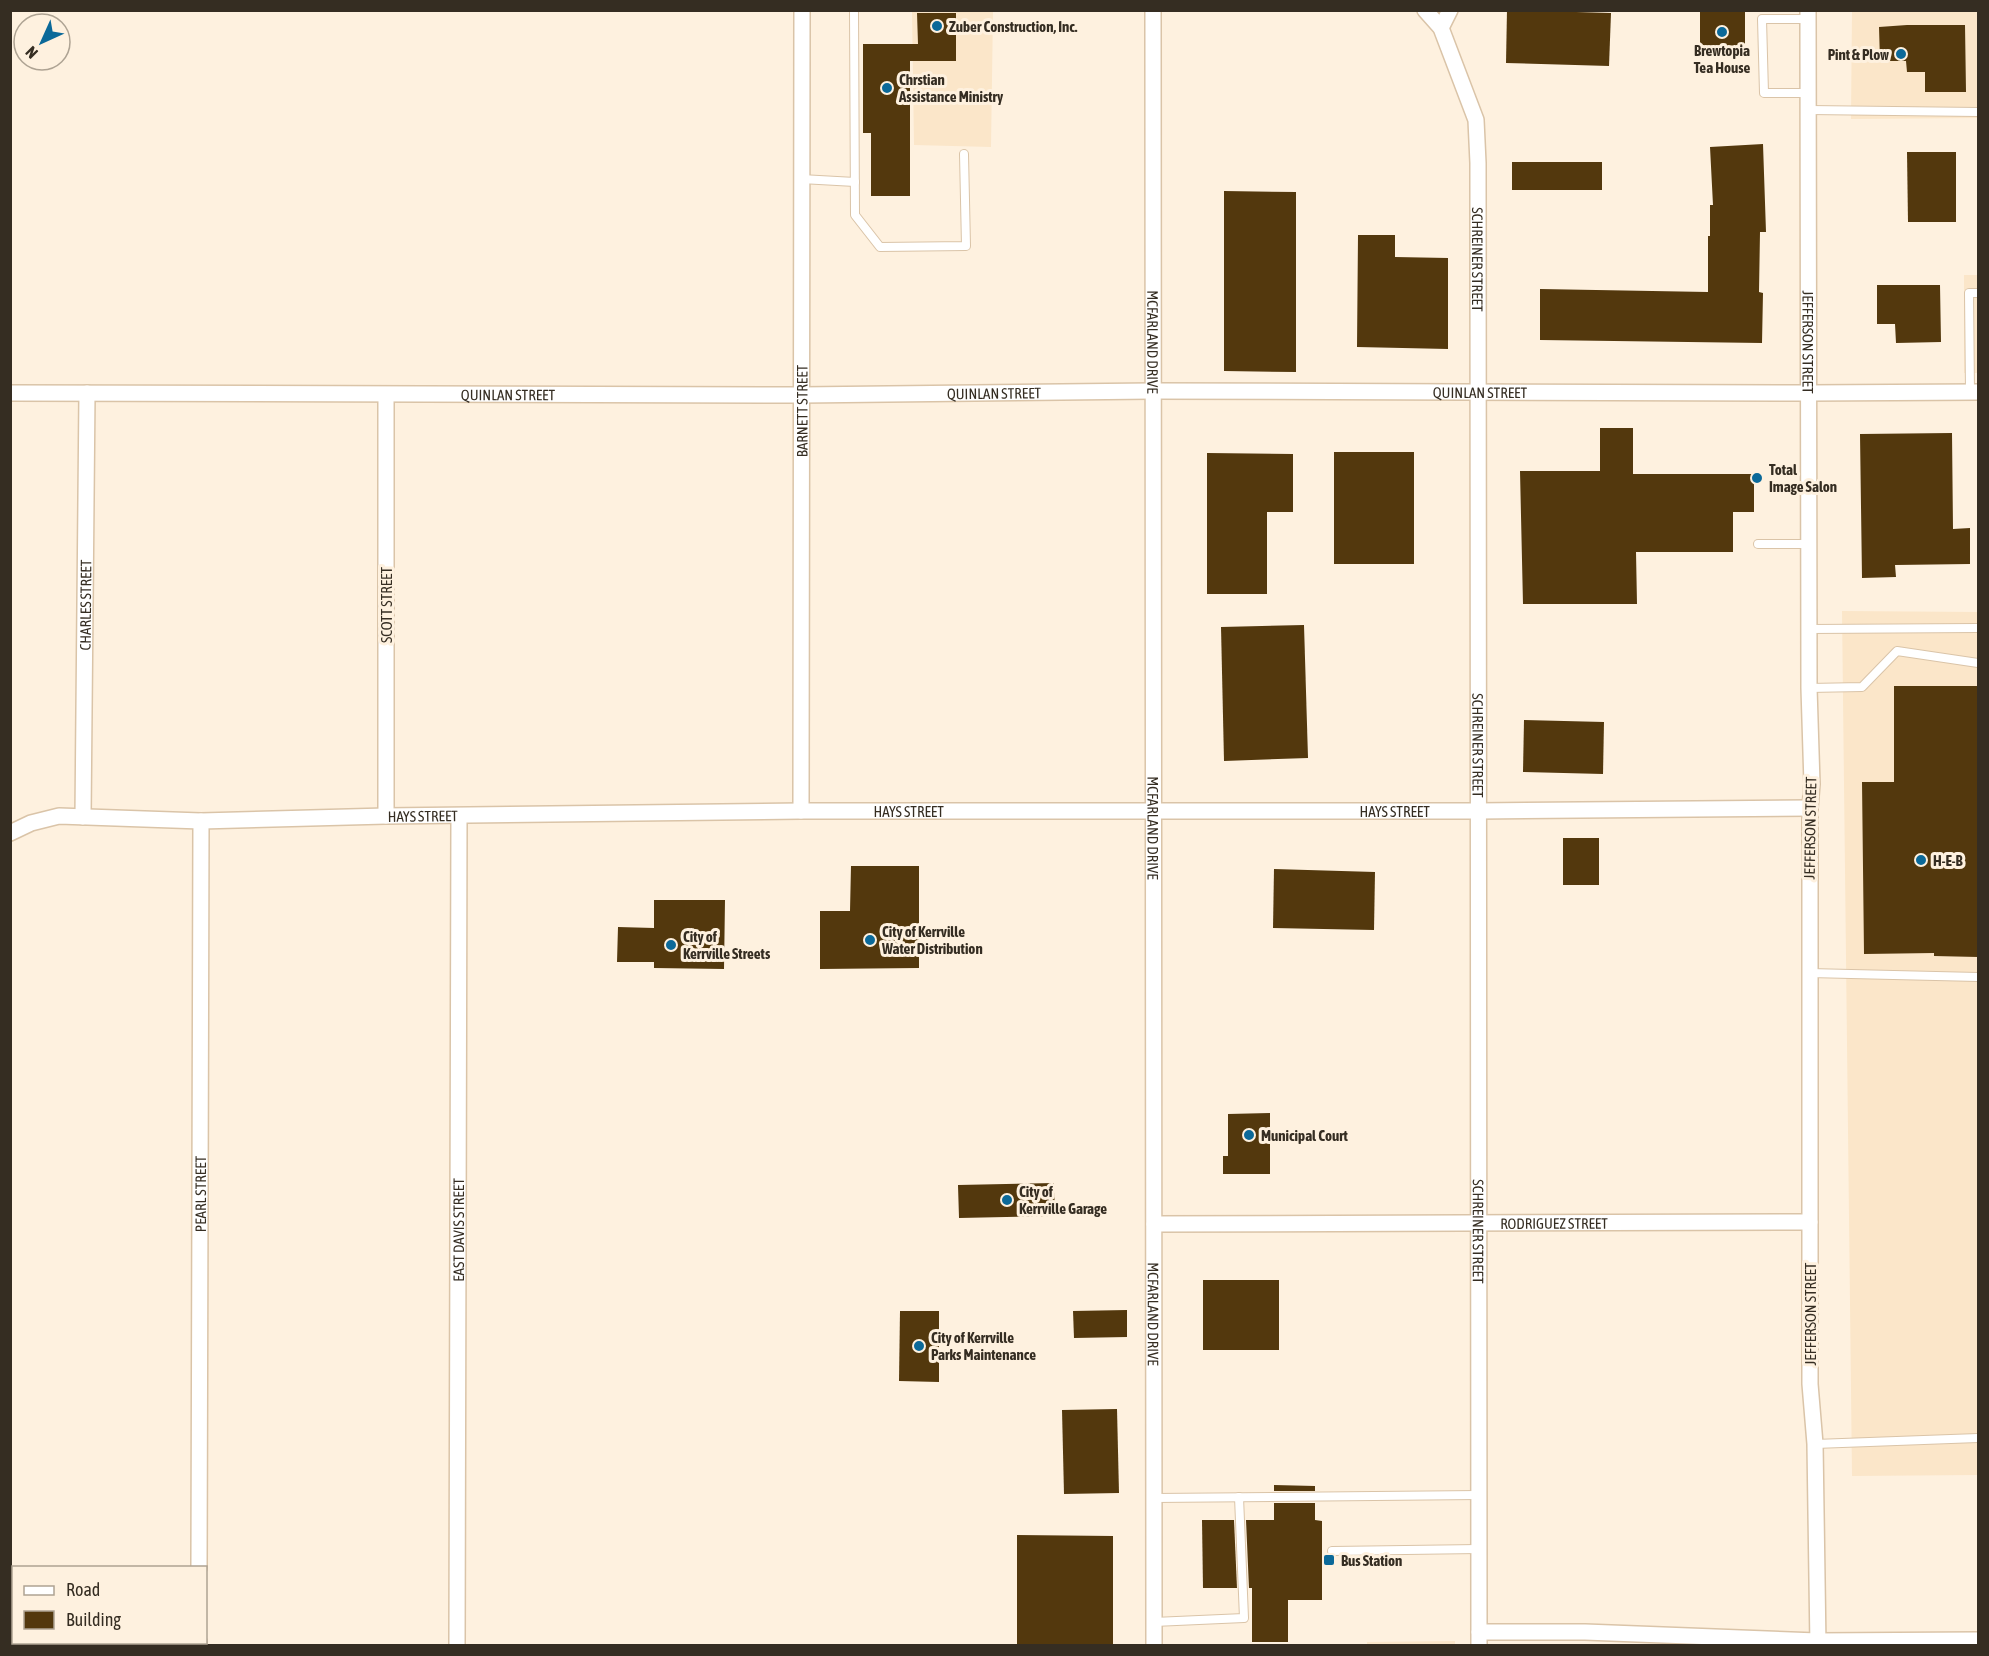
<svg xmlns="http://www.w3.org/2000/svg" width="1989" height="1656" font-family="'Asap Condensed',sans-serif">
  <rect width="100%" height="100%" fill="#fef1df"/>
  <g fill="#fbe6c9">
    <path d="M912,11H993L991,147L914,145Z"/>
    <path d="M1852,11H1978V118L1851,119Z"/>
    <rect x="1964" y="275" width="14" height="98"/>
    <path d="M1842,611L1978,612V1475L1852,1476Z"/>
    <path d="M1455,1641V1645H1367V1642Z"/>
  </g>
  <g fill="#53380d">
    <path d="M1507,10L1611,13L1609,66L1506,63Z"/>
    <rect x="1700" y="10" width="45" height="44"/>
    <path d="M917,13H956V61H910V196H871V133H863V44H918Z"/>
    <path d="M1907,25H1965L1966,92H1925V72H1907L1906,61H1880L1879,27Z"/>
    <path d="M1763,144L1766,232H1760L1759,292L1763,293L1762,343L1540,340V289L1708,292V236H1710V205H1713L1710,147Z"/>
    <path d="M1907,152H1956V222H1908Z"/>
    <rect x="1512" y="162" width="90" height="28"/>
    <path d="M1224,191L1296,192V372L1224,371Z"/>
    <path d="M1358,235H1395V257L1448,258V349L1357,347Z"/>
    <path d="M1877,285H1940L1941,342L1896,343L1895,324H1877Z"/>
    <path d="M1600,428H1633V474H1754V512H1733V552H1636L1637,604H1523L1520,471H1600Z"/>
    <path d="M1952,433L1953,529L1970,528V564L1895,565L1896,577L1862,578L1860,434Z"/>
    <rect x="1334" y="452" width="80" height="112"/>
    <path d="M1207,453L1293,454V512H1267V594H1207Z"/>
    <path d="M1304,625L1308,758L1224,761L1221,627Z"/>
    <path d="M1894,686H1978V957L1934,956V953L1864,954L1862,782H1894Z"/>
    <path d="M1524,720L1604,722L1603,774L1523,772Z"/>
    <rect x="1563" y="838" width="36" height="47"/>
    <path d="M851,866H919V968L820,969V911H850Z"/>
    <path d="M1274,869L1375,872L1374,930L1273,928Z"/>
    <path d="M654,900H725L724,969L654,968V962H617L618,927L654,928Z"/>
    <path d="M1270,1113V1174H1223V1156H1228V1114Z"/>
    <path d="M1054,1183L1055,1216L959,1218L958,1185Z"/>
    <rect x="1203" y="1280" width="76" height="70"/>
    <path d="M1127,1310V1337L1074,1338L1073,1311Z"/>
    <path d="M900,1311H939V1382L899,1381Z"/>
    <path d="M1117,1409L1119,1493L1064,1494L1062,1410Z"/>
    <path d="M1274,1485L1315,1486V1491H1274Z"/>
    <path d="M1274,1503H1315V1520L1322,1521V1600H1288V1642H1252V1588H1249L1246,1520H1274Z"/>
    <path d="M1202,1520H1234L1237,1588H1203Z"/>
    <path d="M1017,1535L1113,1536V1646H1017Z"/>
  </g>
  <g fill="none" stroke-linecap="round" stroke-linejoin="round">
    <defs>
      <g id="service">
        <path d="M854,10L855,215L880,247L966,246L964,154"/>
        <path d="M1808,19H1762L1764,93H1809"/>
        <path d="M1809,110L1978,112"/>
        <path d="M801,179L855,182"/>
        <path d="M1970,392L1969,293H1978"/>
        <path d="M1758,544H1809"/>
        <path d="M1810,629L1978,628"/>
        <path d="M1809,688L1862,687L1897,651L1978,663"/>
        <path d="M1809,973L1978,977"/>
        <path d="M1815,1444L1978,1438"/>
        <path d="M1154,1498L1479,1495"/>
        <path d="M1332,1551L1479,1549"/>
        <path d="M1154,1622L1244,1618L1239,1497"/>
      </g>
      <g id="minor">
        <path id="s1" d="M1153,10L1154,1646"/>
        <path id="s2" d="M1425,10L1441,28L1476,120L1478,163L1479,1646"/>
        <path id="s3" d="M1808,10L1809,688L1812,784L1810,808V1384L1815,1444L1818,1646"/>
        <path d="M1441,28L1450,10"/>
        <path id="s4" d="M10,393L802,395L1152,391L1809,393L1978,392"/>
        <path id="s5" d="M801,811L802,10"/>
        <path d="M386,816V395"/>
        <path id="s6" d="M83,817L87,393"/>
        <path id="s7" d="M10,833L31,823L59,816L201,821L386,816L801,811H1478L1810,808"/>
        <path id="s8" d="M1154,1224L1810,1222"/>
        <path id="s9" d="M199,1568L201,821"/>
        <path d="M1479,1632H1585L1817,1641L1978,1640"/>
        <path d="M199,1646V1642"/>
        <path id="s10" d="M457,1646L459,816"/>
      </g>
    </defs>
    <use href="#service" stroke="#dac4a8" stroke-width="10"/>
    <use href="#minor" stroke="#dac4a8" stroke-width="18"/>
    <use href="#service" stroke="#fff" stroke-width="8"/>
    <use href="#minor" stroke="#fff" stroke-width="15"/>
  </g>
  <g fill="#0b6999" stroke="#fef1df" stroke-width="2">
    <circle cx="937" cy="26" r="6"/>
    <circle cx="1722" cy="32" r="6"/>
    <circle cx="1901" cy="54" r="6"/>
    <circle cx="887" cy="88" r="6"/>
    <circle cx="1757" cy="478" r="6"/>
    <circle cx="1921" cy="860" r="6"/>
    <circle cx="870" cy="940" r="6"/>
    <circle cx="671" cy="945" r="6"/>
    <circle cx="1249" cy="1135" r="6"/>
    <circle cx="1007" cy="1200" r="6"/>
    <circle cx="919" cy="1346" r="6"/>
    <rect x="1323" y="1554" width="12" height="12" rx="3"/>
  </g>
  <g text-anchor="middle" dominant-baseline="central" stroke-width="6" stroke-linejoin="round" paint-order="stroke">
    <g font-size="15" font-weight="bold" fill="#352d22" stroke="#fef1df" text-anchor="start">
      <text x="949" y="26">Zuber Construction, Inc.</text>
      <text x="1722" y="50" text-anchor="middle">Brewtopia<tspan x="1722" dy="17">Tea House</tspan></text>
      <text x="1889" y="54" text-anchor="end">Pint &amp; Plow</text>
      <text x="899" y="79">Chrstian<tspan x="899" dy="17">Assistance Ministry</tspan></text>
      <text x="1769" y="469">Total<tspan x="1769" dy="17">Image Salon</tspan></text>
      <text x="1933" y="860">H-E-B</text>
      <text x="882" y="931">City of Kerrville<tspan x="882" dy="17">Water Distribution</tspan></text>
      <text x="683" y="936">City of<tspan x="683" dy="17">Kerrville Streets</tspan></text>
      <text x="1261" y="1135">Municipal Court</text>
      <text x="1019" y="1191">City of<tspan x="1019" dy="17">Kerrville Garage</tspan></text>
      <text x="931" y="1337">City of Kerrville<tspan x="931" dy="17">Parks Maintenance</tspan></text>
      <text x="1341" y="1560">Bus Station</text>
    </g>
    <g font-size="15" fill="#352d22" stroke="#fef1df">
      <text stroke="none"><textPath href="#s2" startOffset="262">SCHREINER STREET</textPath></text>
      <text stroke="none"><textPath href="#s1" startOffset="332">MCFARLAND DRIVE</textPath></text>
      <text stroke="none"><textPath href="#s3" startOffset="332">JEFFERSON STREET</textPath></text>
      <text stroke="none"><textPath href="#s4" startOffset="1470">QUINLAN STREET</textPath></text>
      <text stroke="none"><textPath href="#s4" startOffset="984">QUINLAN STREET</textPath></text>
      <text stroke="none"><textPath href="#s4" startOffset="498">QUINLAN STREET</textPath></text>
      <text stroke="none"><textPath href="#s5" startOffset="400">BARNETT STREET</textPath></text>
      <text stroke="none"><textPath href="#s6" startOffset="212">CHARLES STREET</textPath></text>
      <text transform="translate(386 605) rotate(-90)">SCOTT STREET</text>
      <text stroke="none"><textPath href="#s2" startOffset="748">SCHREINER STREET</textPath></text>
      <text stroke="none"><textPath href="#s7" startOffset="902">HAYS STREET</textPath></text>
      <text stroke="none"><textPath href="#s7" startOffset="1388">HAYS STREET</textPath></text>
      <text stroke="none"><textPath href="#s7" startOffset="416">HAYS STREET</textPath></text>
      <text stroke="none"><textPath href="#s1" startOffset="818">MCFARLAND DRIVE</textPath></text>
      <text transform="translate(1810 828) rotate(-89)">JEFFERSON STREET</text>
      <text stroke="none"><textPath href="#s9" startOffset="374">PEARL STREET</textPath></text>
      <text stroke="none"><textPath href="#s8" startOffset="400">RODRIGUEZ STREET</textPath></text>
      <text stroke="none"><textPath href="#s10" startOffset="416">EAST DAVIS STREET</textPath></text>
      <text stroke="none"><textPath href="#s2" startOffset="1234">SCHREINER STREET</textPath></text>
      <text stroke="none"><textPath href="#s1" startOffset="1304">MCFARLAND DRIVE</textPath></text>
      <text transform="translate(1810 1314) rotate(-90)">JEFFERSON STREET</text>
    </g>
  </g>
  <rect width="1989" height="1656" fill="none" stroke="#352d22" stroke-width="24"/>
  <rect x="12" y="1566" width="195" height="78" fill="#fef1df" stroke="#aea393" stroke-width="1.5"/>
  <rect x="24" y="1586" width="30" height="9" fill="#ffffff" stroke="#aea393" stroke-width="1.5"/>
  <text x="66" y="1596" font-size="18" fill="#352d22">Road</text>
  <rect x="24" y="1611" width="30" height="18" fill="#53380d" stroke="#aea393" stroke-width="1.5"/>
  <text x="66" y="1626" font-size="18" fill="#352d22">Building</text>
  <g transform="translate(42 42) rotate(225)"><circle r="28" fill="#fef1df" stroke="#aea393" stroke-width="1.5"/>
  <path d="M0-4.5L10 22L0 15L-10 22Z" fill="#0b6999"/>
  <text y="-9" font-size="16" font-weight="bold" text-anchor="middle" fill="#352d22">N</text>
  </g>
</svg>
